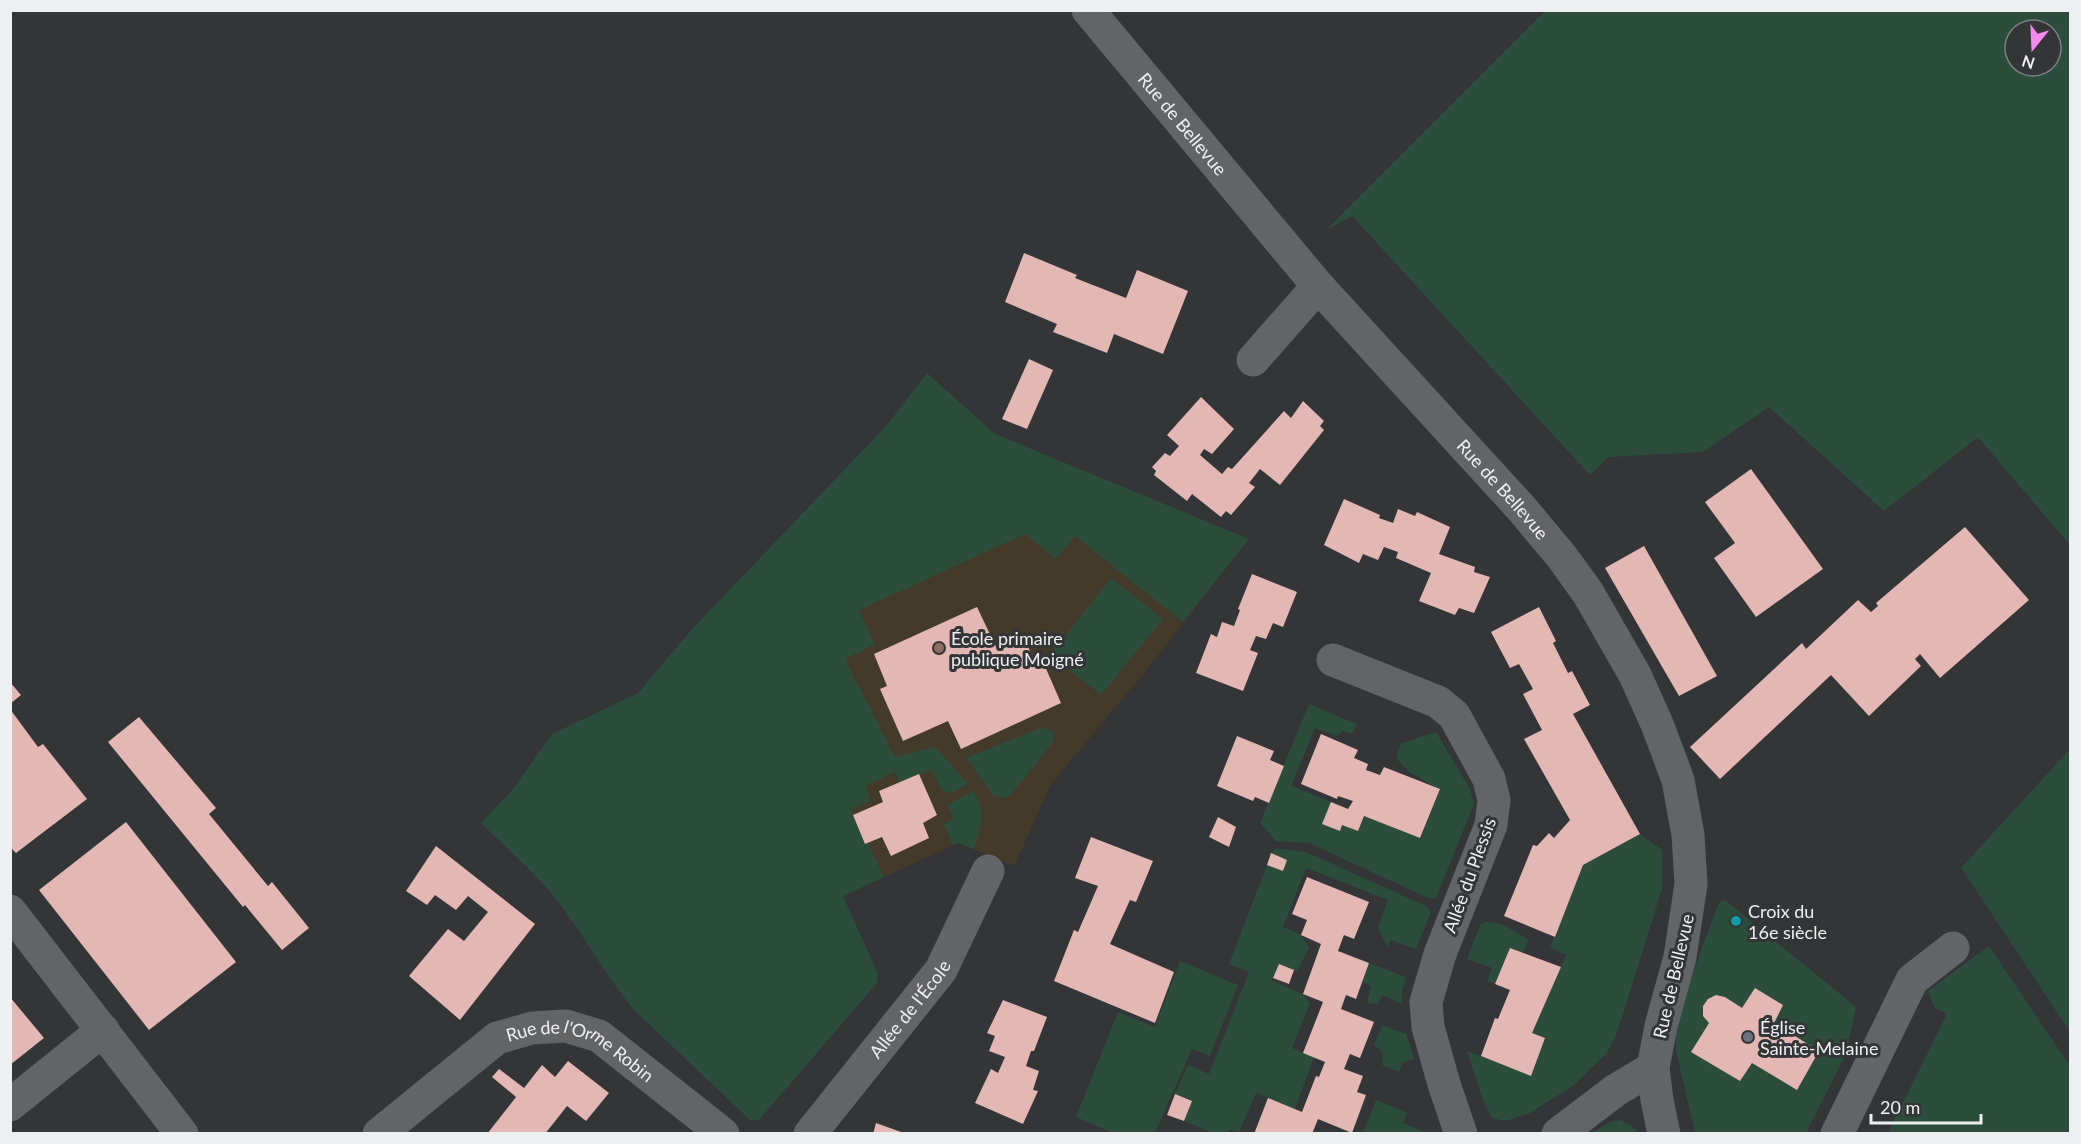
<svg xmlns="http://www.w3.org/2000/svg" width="2081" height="1144" font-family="Lato,sans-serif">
  <rect width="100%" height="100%" fill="#333537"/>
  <path fill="#443a2a" d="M927,373L995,434L1249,539L1144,673L1051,784L1014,866L958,843L843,896L782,765L887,425Z"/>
  <g fill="#2c4d3c" fill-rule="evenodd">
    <path d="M1545,11H2070V545L1978,437L1884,511L1769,407L1703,452L1609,457L1590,475L1352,216L1325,231ZM2015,30H2051V66H2015Z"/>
    <path d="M927,373L995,434L1249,539L1183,622L1075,536L1056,559L1025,534L859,610L875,644L845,659L895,757L935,747L968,784L949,794L947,791L943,792L931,770L900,782L895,772L866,786L871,800L851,810L865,844L868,843L884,877L843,896L878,974L877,983L759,1120L751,1121L634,1010C604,974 582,931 552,894C531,869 504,846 481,823L513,789L552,734L638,693L693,628L887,425Z"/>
    <path d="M1111,578L1163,619L1101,695L1050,655Z"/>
    <path d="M1309,704L1357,724L1352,734L1343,731L1337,736L1315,728L1291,786L1331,802L1342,825L1358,831L1364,816L1421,838L1440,790L1409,772L1396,758L1401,743L1436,732L1470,789L1474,804L1436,898H1428L1309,843L1276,841L1260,823Z"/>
    <path d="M1043,727L1053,732L1054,738L1053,742L1010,796L1005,798L994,796L966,758Z"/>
    <path d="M2070,749V1032L1961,868Z"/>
    <path d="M973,791C987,811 981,829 974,849L958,843L953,845L944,824L953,818L947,805Z"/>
    <path d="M1640,834L1662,850V889L1617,1033L1607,1053L1573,1086L1528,1114L1505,1121L1492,1118L1485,1106L1467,1051L1531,1075L1545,1038L1532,1033L1566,955L1550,948L1583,865Z"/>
    <path d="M1276,848L1306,852L1426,906L1431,912L1416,949L1391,940L1387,947L1378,927L1388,900L1306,868L1283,927L1301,935L1309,947L1297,972L1279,964L1272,981L1303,994L1310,1003L1292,1048L1314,1057L1295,1109L1256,1093L1239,1132L1230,1129L1228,1133H1213L1184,1121L1192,1101L1175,1094L1188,1065L1209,1074L1249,972L1229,964L1267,865L1283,871L1287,860L1271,853Z"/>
    <path d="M1725,900L1856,1007L1846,1054L1806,1133H1695L1676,1051V1018L1718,905L1720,901Z"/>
    <path d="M1485,922C1500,921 1516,931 1528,940L1523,953L1510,948L1495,984L1487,981L1492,968L1467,959L1480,925Z"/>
    <path d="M1989,946L2070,1066V1133H1888L1947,1014L1934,1007L1928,991Z"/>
    <path d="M1180,961L1238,985L1210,1056L1192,1049L1155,1133H1113L1076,1117L1118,1012L1155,1027Z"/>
    <path d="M1369,963L1406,977L1402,992V1004L1382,995L1378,1004L1367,1003L1371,987L1368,984L1362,982Z"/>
    <path d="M1382,1025L1406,1034L1414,1059L1402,1063L1399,1072L1382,1065C1384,1055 1383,1051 1374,1045Z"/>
    <path d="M1376,1100L1407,1113L1403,1123L1427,1133H1363Z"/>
    <path d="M1620,1120L1632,1126L1638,1133H1591L1610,1122Z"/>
  </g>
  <g fill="#e3b7b3">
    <path d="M1024,253L1077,275L1075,278L1126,298L1137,270L1188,291L1163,354L1114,334L1107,353L1053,332L1057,324L1005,302Z"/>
    <path d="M1029,359L1053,370L1027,429L1002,419Z"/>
    <path d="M1201,397L1234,429L1212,454L1204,449L1200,455L1222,474L1228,467L1232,469L1284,411L1291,418L1303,401L1324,421L1320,426L1324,430L1280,485L1260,469L1249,483L1255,487L1231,515L1226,511L1221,517L1192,494L1187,501L1154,475L1156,471L1152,467L1165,453L1170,456L1179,446L1167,435Z"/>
    <path d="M1751,469L1823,569L1756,617L1714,558L1735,543L1705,502Z"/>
    <path d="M1344,499L1380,515L1379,518L1393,523L1398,509L1415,516L1417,512L1450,527L1439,554L1475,567L1474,572L1490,577L1474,613L1459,608L1455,615L1419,601L1431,573L1396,558L1398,552L1384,547L1378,560L1363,554L1359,563L1324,545Z"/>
    <path d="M1965,527L2029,600L1940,678L1920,654L1915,659L1921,666L1869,716L1831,675L1720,779L1690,747L1802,643L1806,649L1858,600L1871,612L1878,606L1876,603Z"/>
    <path d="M1644,546L1717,676L1679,696L1605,568Z"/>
    <path d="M1252,574L1297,592L1283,627L1273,623L1266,639L1256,636L1250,650L1258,653L1243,691L1196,673L1211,634L1217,637L1222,622L1234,626L1240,610L1238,609Z"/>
    <path d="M977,607L997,649L1024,636L1036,667L1044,664L1061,703L961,749L948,721L903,741L880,689L887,686L874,654Z"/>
    <path d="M1539,607L1556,641L1553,643L1568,673L1572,671L1590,705L1573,714L1640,834L1583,865L1555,937L1504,916L1533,845L1537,846L1549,833L1554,838L1570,820L1524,739L1542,730L1523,694L1533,689L1519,664L1510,668L1491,632Z"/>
    <path d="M10,682L21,695L10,704Z"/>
    <path d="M10,709L38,747L43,744L87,799L16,853L10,847Z"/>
    <path d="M139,717L216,808L209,814L268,886L272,882L309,928L282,950L245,905L243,907L108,742Z"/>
    <path d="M1321,734L1358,750L1354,758L1368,764L1366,770L1380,775L1384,767L1440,789L1420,838L1364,816L1358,831L1342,825L1340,831L1322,824L1331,802L1348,809L1353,801L1338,796L1337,799L1301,784Z"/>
    <path d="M1237,736L1274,751L1270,760L1284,766L1269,803L1255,797L1253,801L1217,786Z"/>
    <path d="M919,774L937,815L923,823L929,838L891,856L882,837L865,844L853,815L883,802L879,791Z"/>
    <path d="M1218,817L1236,827L1229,847L1209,837Z"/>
    <path d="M126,822L236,962L149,1030L39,890Z"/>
    <path d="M1091,837L1153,861L1136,902L1130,900L1110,944L1174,972L1155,1023L1054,981L1074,930L1078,932L1098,886L1075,878Z"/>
    <path d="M436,846L535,924L460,1020L409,976L448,929L464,941L488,912L468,896L456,910L435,895L427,905L406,891Z"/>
    <path d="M1271,853L1287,860L1283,871L1267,865Z"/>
    <path d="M1307,877L1369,902L1354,939L1344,935L1338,951L1369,963L1356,999L1346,995L1341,1009L1374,1022L1360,1058L1350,1054L1344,1069L1363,1076L1357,1092L1366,1095L1352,1133L1318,1119L1312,1134H1254L1268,1098L1302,1112L1316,1076L1319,1077L1325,1062L1303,1053L1323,1002L1303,994L1321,944L1301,935L1307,920L1292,914Z"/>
    <path d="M1510,948L1561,967L1532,1033L1545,1038L1531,1076L1481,1056L1495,1018L1498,1019L1510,990L1495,984Z"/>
    <path d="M1279,964L1294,970L1289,984L1273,978Z"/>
    <path d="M1755,988L1783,1005L1774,1023L1819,1051L1797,1090L1752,1063L1740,1081L1691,1052L1709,1023L1703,1016V1006L1708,999L1716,995L1725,997L1742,1008Z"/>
    <path d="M10,997L44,1038L10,1065Z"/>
    <path d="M1003,1000L1047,1017L1034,1051H1031L1026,1066L1039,1071L1033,1090L1038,1091L1023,1124L975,1103L991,1069L998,1073L1005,1057L989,1051L995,1036L987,1033Z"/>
    <path d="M568,1061L609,1093L586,1121L567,1106L545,1134H487L516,1097L492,1077L499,1069L524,1088L542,1065L555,1077Z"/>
    <path d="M1175,1094L1192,1101L1184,1121L1167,1115Z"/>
    <path d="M876,1123L904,1133V1134H873Z"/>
  </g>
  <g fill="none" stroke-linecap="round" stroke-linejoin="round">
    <g stroke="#626466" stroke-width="33">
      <path id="s1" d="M1088,10L1318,286L1522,509L1562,557L1588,593L1635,675L1657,724L1678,780L1688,835L1691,884L1680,957L1661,1026L1653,1068L1657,1100L1664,1134"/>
      <path d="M1253,360L1318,286"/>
      <path d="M1333,660L1438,702L1454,715L1489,779L1494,800L1491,825L1440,954L1426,1002L1428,1027L1444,1084L1461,1134"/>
      <path d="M10,911L182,1134"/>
      <path d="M10,1105L103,1030"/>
      <path id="s2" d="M379,1134L497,1038L532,1028L566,1026L599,1036L723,1134"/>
      <path id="s3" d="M810,1134L941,970L988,871"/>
      <path d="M1558,1134L1616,1090L1653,1068"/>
      <path d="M1837,1134L1912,980L1953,948"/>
    </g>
  </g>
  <circle fill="#8d6e63" stroke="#333537" stroke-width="2" cx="939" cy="648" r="6"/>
  <circle fill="#0f9aa8" stroke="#333537" stroke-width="2" cx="1736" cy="921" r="6"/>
  <circle fill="#6b7280" stroke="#333537" stroke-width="2" cx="1748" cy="1037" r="6"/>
  <g text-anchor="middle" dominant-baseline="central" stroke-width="6" stroke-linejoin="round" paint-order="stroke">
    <g font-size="18" fill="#eeeff0" stroke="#333537">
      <text stroke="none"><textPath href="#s1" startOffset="148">Rue de Bellevue</textPath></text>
      <text stroke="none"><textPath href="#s1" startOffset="634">Rue de Bellevue</textPath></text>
      <text transform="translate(1469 875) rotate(-70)">Allée du Plessis</text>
      <text transform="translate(1673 976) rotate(-77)">Rue de Bellevue</text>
      <text stroke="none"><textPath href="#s3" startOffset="160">Allée de l'École</textPath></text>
      <text stroke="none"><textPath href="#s2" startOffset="243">Rue de l'Orme Robin</textPath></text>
    </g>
    <g font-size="18" fill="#eeeff0" stroke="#333537" text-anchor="start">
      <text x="951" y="638">École primaire<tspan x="951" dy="21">publique Moigné</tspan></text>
      <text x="1748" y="911">Croix du<tspan x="1748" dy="21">16e siècle</tspan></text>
      <text x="1760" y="1027">Église<tspan x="1760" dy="21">Sainte-Melaine</tspan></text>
    </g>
  </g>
  <rect width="2081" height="1144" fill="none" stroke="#eeeff0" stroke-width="24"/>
  <g transform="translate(2033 48) rotate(198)"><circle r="28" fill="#333537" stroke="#7e7f81" stroke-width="1.5"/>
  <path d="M0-4.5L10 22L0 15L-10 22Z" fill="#f489f0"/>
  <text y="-9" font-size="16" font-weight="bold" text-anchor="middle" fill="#eeeff0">N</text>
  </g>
  <path d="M1871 1114v9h110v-9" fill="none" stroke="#eeeff0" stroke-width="3"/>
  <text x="1880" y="1114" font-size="18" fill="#eeeff0" stroke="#333537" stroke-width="4.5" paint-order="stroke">20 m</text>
</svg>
